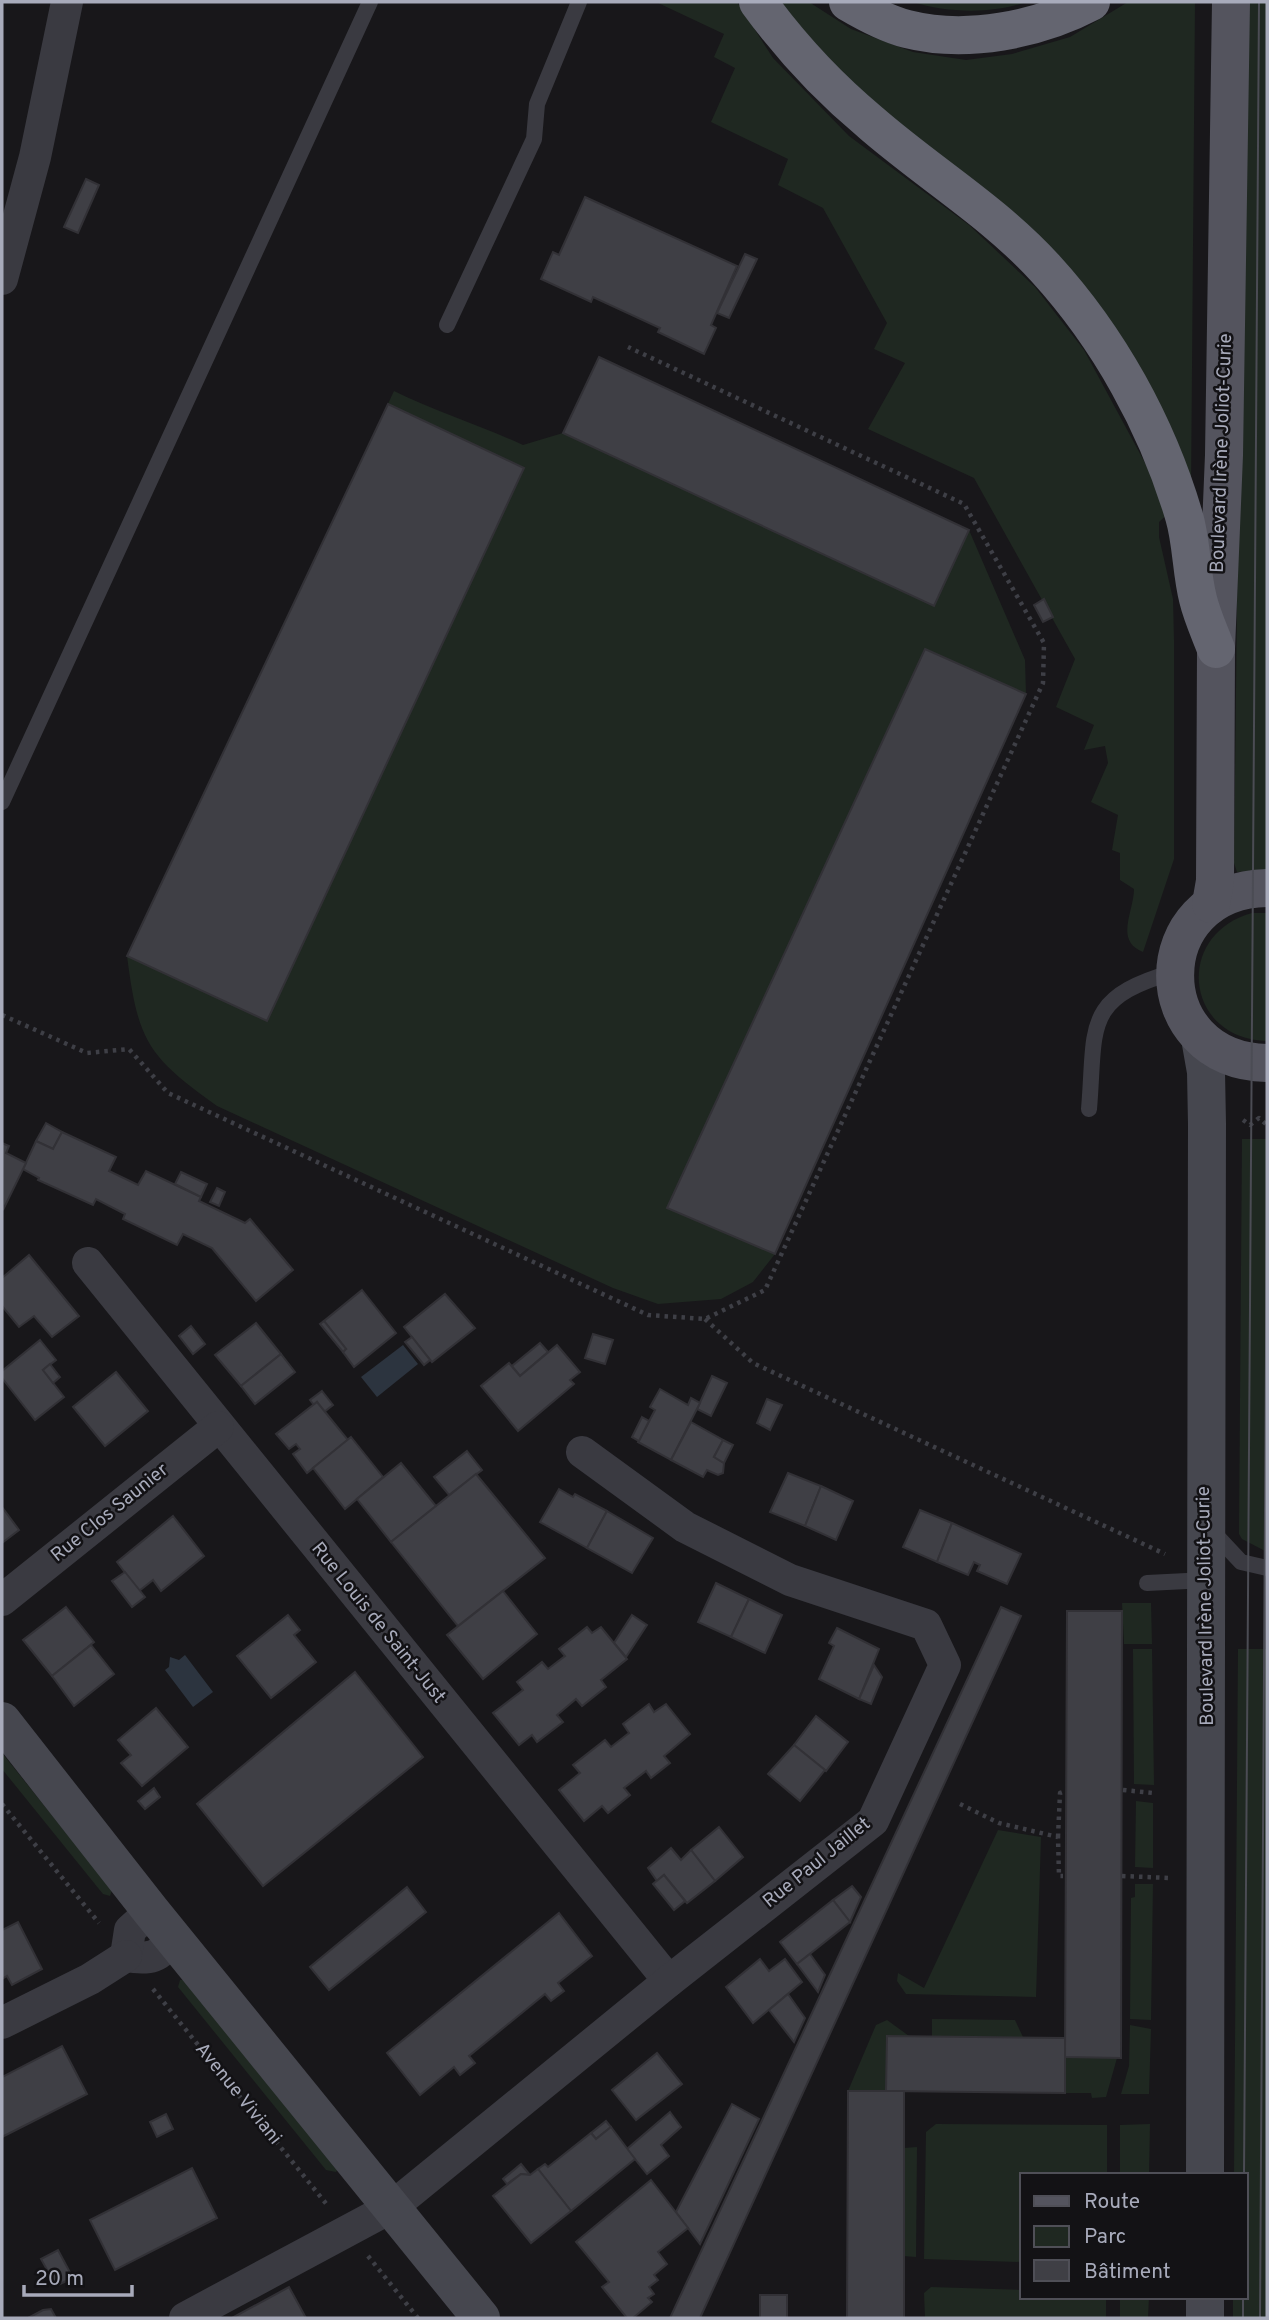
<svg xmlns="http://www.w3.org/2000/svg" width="1269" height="2320" font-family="Overpass,sans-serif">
  <rect width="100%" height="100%" fill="#18171a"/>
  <g fill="#1f2821">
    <path d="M656,2H737L773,58L849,136L969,225L1035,287L1084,350L1171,511L1159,522V537L1173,599L1174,640V859L1143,952C1114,941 1134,911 1134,889L1120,880V853L1112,850L1118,815L1091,802L1108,763L1105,746L1084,750L1094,725L1056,707L1075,659L974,478L868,429L905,363L874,349L887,323L823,208L778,185L788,159L711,122L735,68L714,57L724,34Z"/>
    <path d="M777,2H809L851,29L913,52L966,60L1012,54L1070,37L1128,2H1195L1191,492L1144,385L892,126Z"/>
    <path d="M913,2H1026C993,14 947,13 913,2Z"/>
    <path d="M1244,2H1267V870L1237,872L1234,863Z"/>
    <path d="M599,357L969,530L1025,660L1026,694L775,1254L753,1282L721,1299L658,1304L613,1288L217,1106C147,1056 138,1041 127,956L394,391C436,412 480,425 523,445L563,433Z"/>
    <path d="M1252,913H1267V1041C1185,1039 1173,935 1252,913Z"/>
    <path d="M1242,1139H1267V1552L1242,1539L1239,1534Z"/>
    <path d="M1122,1603H1151L1152,1644H1124Z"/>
    <path d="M1133,1649H1152L1154,1785L1134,1784Z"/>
    <path d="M1238,1649H1267V2318H1233V2297H1246V2175H1234Z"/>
    <path d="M2,1753L112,1890L110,1896L103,1894L2,1769Z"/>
    <path d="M1136,1801L1153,1803V1868L1135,1867Z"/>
    <path d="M998,1830L1041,1837L1036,1997L906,1994L897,1981L898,1973L924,1988Z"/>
    <path d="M1135,1884H1153L1151,2020L1130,2019L1131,1898L1135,1897Z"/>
    <path d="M180,1980H184L337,2170L336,2172L326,2170L178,1987Z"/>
    <path d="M932,2019L1015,2020L1023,2037L932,2036Z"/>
    <path d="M887,2020L909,2036H887L886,2091H848L876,2025Z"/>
    <path d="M1130,2025L1151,2029L1149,2094H1121L1129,2066Z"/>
    <path d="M1065,2057L1117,2058L1106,2097L1092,2098L1091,2093H1065Z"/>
    <path d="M936,2124L1107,2125V2175H1022V2262L924,2259L926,2132Z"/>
    <path d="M1150,2124L1149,2175H1120V2125Z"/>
    <path d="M917,2147L916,2257L903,2256L904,2148Z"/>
    <path d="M931,2287L1022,2290V2297H1106V2318H925L924,2293Z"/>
    <path d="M1120,2297H1149L1148,2318H1120Z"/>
  </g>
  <g fill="#2c343f">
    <path d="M403,1345L418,1364L377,1397L361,1377Z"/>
    <path d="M185,1655L213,1692L193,1707L165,1670L169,1667L170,1657L179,1660Z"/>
  </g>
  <g fill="#3f3f45" stroke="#323136" stroke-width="2">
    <path d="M86,179L99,185L78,233L64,227Z"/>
    <path d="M585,197L737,266L711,325L716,328L704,354L658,332L660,328L593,297L591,302L541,279L553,252L559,255Z"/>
    <path d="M745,254L757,259L729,318L717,313Z"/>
    <path d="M599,357L969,530L934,606L563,433Z"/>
    <path d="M388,404L524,468L267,1021L127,956Z"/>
    <path d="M1044,599L1053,617L1043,622L1034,605Z"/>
    <path d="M925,649L1026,694L775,1254L667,1208Z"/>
    <path d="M46,1123L62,1132L53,1149L36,1141Z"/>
    <path d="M62,1132L116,1157L109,1171L138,1185L146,1171L201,1197L199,1201L245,1223L250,1219L293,1270L256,1301L212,1248L183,1234L177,1245L123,1219L125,1214L96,1199L93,1205L38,1180L39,1178L23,1169L36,1141L53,1149Z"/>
    <path d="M2,1143L9,1146L6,1153L26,1163L3,1210Z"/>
    <path d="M181,1172L207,1184L201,1197L175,1184Z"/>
    <path d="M217,1188L225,1192L219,1206L210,1202Z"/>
    <path d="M29,1255L79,1316L52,1337L34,1316L19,1327L2,1306V1278Z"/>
    <path d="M362,1290L396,1333L354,1367L343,1352L346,1349L324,1321Z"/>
    <path d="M445,1294L475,1328L432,1362L404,1327Z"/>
    <path d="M324,1321L346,1349L343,1352L320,1324Z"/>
    <path d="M256,1323L281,1354L241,1386L215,1355Z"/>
    <path d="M191,1326L205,1344L193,1354L179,1336Z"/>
    <path d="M593,1334L613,1340L605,1364L585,1358Z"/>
    <path d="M412,1337L430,1360L424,1365L405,1342Z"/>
    <path d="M40,1340L56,1360L43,1370L64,1397L35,1420L2,1378V1371Z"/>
    <path d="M540,1343L548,1352L520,1376L512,1366Z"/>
    <path d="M557,1345L580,1372L570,1380L574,1384L518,1431L481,1386L509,1363L520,1376Z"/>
    <path d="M281,1354L295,1372L255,1404L241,1386Z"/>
    <path d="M50,1364L60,1377L53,1383L43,1370Z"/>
    <path d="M116,1372L148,1411L105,1446L73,1407Z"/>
    <path d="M712,1376L727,1383L711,1416L697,1409Z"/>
    <path d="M660,1389L688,1405L691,1398L700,1403L671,1460L638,1442L655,1410L650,1407Z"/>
    <path d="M322,1391L333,1405L324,1412L317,1402L314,1405L310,1400Z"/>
    <path d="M767,1399L782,1405L770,1430L757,1423Z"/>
    <path d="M317,1402L348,1440L307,1473L293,1454L300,1449L296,1444L289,1449L276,1434Z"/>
    <path d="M642,1417L649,1421L639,1441L632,1437Z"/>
    <path d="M691,1422L723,1440L714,1457L724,1463L723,1473L718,1475L707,1470L703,1477L671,1460Z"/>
    <path d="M351,1437L383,1477L345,1509L313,1468Z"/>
    <path d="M723,1440L733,1445L724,1463L714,1457Z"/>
    <path d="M467,1451L482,1470L449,1495L434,1477Z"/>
    <path d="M401,1463L436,1506L391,1542L357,1499Z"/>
    <path d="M788,1473L821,1486L805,1526L770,1512Z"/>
    <path d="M476,1474L545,1558L458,1626L391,1542Z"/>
    <path d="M821,1486L853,1501L836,1540L805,1526Z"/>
    <path d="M559,1489L573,1497L575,1494L607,1511L587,1548L540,1522Z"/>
    <path d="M2,1507L19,1530L2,1543Z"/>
    <path d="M920,1510L952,1523L937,1562L903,1547Z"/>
    <path d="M607,1511L653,1538L632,1573L587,1548Z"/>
    <path d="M173,1516L204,1556L161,1591L153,1580L139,1591L117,1562Z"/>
    <path d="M952,1523L1021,1554L1007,1584L977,1571L980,1565L974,1562L968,1575L937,1562Z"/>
    <path d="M125,1572L145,1597L132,1607L112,1581Z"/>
    <path d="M716,1583L749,1599L731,1637L698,1622Z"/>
    <path d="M503,1591L537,1634L483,1679L447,1635Z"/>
    <path d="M749,1599L782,1615L765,1653L731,1637Z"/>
    <path d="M66,1607L94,1642L52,1676L23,1640Z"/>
    <path d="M1001,1607L1021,1616L700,2318H670Z"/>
    <path d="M1067,1611H1122L1121,2058L1065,2057Z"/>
    <path d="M288,1615L300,1630L294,1635L316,1662L271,1698L237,1656Z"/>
    <path d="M632,1615L647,1625L626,1657L614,1643Z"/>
    <path d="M587,1627L592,1633L601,1627L627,1659L601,1680L606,1687L582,1706L576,1699L557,1715L563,1722L537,1742L532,1735L519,1745L493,1713L523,1690L517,1682L542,1662L548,1669L565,1656L559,1649Z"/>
    <path d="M837,1628L879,1649L859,1699L819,1679L834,1646L829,1643Z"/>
    <path d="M91,1645L114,1674L74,1706L52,1676Z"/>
    <path d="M874,1665L882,1677L871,1704L859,1699Z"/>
    <path d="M355,1672L423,1757L263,1886L197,1804Z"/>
    <path d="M649,1704L654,1712L666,1704L690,1734L664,1756L670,1763L651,1778L646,1771L624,1788L630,1795L608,1813L602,1806L584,1821L559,1790L580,1773L573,1765L605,1740L611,1747L629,1733L623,1724Z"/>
    <path d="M156,1708L188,1747L142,1786L121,1763L131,1755L118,1740Z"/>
    <path d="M816,1716L848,1742L826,1771L794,1745Z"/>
    <path d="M794,1745L825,1770L800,1801L768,1774Z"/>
    <path d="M154,1788L160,1797L145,1809L138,1801Z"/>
    <path d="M719,1827L743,1857L715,1881L691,1850Z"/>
    <path d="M671,1848L681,1860L691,1850L715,1881L687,1903L664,1875L657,1881L648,1868Z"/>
    <path d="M664,1875L685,1901L674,1910L653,1884Z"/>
    <path d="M852,1886L861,1897L850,1922L833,1900Z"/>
    <path d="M407,1887L426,1912L329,1990L310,1967Z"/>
    <path d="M833,1900L850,1922L797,1964L780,1942Z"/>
    <path d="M559,1913L592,1956L558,1983L564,1991L551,2001L545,1994L469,2056L475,2063L460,2075L454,2067L420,2095L387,2053Z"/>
    <path d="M18,1922L42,1969L12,1985L7,1976L2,1979V1930Z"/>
    <path d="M810,1954L825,1975L818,1992L797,1964Z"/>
    <path d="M760,1959L769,1971L785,1959L802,1982L753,2023L726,1987Z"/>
    <path d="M788,1994L805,2018L794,2042L769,2010Z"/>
    <path d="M887,2036L1065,2038V2093L886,2091Z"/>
    <path d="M62,2046L87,2094L2,2137V2077Z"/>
    <path d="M657,2053L682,2084L636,2120L612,2090Z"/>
    <path d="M848,2091H904V2318H847Z"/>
    <path d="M732,2104L759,2119L700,2244L676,2212Z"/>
    <path d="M670,2112L681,2127L661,2145L669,2156L647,2174L627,2149Z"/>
    <path d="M166,2114L173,2129L157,2137L150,2122Z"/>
    <path d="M606,2121L611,2127L596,2139L591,2133Z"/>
    <path d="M611,2127L635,2159L571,2211L538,2169L545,2164L548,2167L591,2133L596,2139Z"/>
    <path d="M521,2164L530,2175L521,2174L507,2184L503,2179Z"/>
    <path d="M192,2168L217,2218L115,2270L90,2220Z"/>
    <path d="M538,2169L571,2211L531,2243L493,2196L521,2174L530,2175Z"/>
    <path d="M651,2180L688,2228L658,2252L667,2264L654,2275L658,2280L649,2287L654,2294L648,2298L652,2302L633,2318H627L602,2287L609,2282L576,2242Z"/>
    <path d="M58,2250L73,2278L56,2286L41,2259Z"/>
    <path d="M289,2287L306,2318H232Z"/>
    <rect x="760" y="2295" width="27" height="23"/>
    <path d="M51,2309L56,2318H28L43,2310Z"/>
  </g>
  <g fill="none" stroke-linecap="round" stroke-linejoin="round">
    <g stroke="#3e3f46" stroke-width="4.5" stroke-dasharray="3.5 5" stroke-linecap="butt">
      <path d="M2,1015L87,1053L129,1049L168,1093L648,1315L705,1319L765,1290L1043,683L1044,643L964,504L628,347"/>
      <path d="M1243,1120L1250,1125L1259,1118L1267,1125"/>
      <path d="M705,1319L753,1363L1165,1554"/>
      <path d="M1123,1790L1153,1793"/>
      <path d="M2,1804L99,1923"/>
      <path d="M960,1804L999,1823L1058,1837L1059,1876H1063"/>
      <path d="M1058,1837L1060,1793L1066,1791"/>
      <path d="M1122,1876L1169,1878"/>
      <path d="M153,1989L328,2206"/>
      <path d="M368,2256L418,2318"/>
    </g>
    <g stroke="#3a3a41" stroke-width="16">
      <path d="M447,325L534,139L537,104L579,2"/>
      <path d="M2,802L370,2"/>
      <path d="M1089,1109C1096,1027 1082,998 1174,972"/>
      <path d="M1212,1531L1241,1562L1267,1568"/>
      <path d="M1147,1583L1207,1580"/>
    </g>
    <g stroke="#3a3a41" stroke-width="32">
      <path d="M2,279L35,157L67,2"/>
      <path d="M88,1263L669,1981"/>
      <path d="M2,1600L218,1427"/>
      <path d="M126,1956C149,1960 161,1958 172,1937"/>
      <path d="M126,1956L130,1930L151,1911"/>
      <path d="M2,2023L90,1979L126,1956"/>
      <path d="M185,2318L392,2207L669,1981L873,1821L945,1665L926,1625L790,1580L685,1527L582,1452"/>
    </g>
    <g stroke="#46474f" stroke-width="38">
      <path d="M1200,1038L1206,1072L1207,1124L1205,2175"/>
      <path d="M2,1721L151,1911L481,2318"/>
      <path d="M1205,2318V2297"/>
    </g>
    <g stroke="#54545e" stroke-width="38">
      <path d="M1267,888C1145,890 1144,1060 1267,1063"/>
      <path d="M1211,904L1215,881L1216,649L1224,455L1231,2"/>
    </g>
    <g stroke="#646570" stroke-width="38">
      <path d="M758,2C790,46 828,87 870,122C927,172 993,211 1045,268C1109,338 1157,425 1184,516C1192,543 1191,572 1198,599C1202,616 1210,633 1216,649"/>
      <path d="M848,2C865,12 887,24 907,29C966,44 1038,30 1091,2"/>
    </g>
    <g stroke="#4b4c54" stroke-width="2">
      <path d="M1244,2175L1259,2"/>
      <path d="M1243,2318V2297"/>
      <path d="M1260,2318L1267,1190"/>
    </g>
  </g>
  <g text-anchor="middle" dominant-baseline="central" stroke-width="5" stroke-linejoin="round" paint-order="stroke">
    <g font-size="19" fill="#a8abbb" stroke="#131215">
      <text transform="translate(1222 453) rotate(-88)">Boulevard Irène Joliot-Curie</text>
      <text transform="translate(110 1513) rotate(-39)">Rue Clos Saunier</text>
      <text transform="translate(1206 1606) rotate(-91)">Boulevard Irène Joliot-Curie</text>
      <text transform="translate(378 1623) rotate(51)">Rue Louis de Saint-Just</text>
      <text transform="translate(817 1863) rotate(-39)">Rue Paul Jaillet</text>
      <text transform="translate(238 2094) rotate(51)">Avenue Viviani</text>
    </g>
  </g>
  <rect width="1269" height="2320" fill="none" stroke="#a8abbb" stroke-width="7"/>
  <rect x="1020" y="2173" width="228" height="126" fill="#131215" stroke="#4f4f57" stroke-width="2"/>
  <rect x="1034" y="2196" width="35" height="10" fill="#54545e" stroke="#4f4f57" stroke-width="2"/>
  <text x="1084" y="2208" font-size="21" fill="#a8abbb">Route</text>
  <rect x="1034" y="2226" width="35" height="21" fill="#1f2821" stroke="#4f4f57" stroke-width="2"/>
  <text x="1084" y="2243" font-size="21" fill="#a8abbb">Parc</text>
  <rect x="1034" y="2260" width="35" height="21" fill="#3f3f45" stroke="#4f4f57" stroke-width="2"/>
  <text x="1084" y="2278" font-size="21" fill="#a8abbb">Bâtiment</text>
  <path d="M24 2285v10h108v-10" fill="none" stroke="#a8abbb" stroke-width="3.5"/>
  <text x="35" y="2285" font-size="21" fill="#a8abbb" stroke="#131215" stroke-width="5" paint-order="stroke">20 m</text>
</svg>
